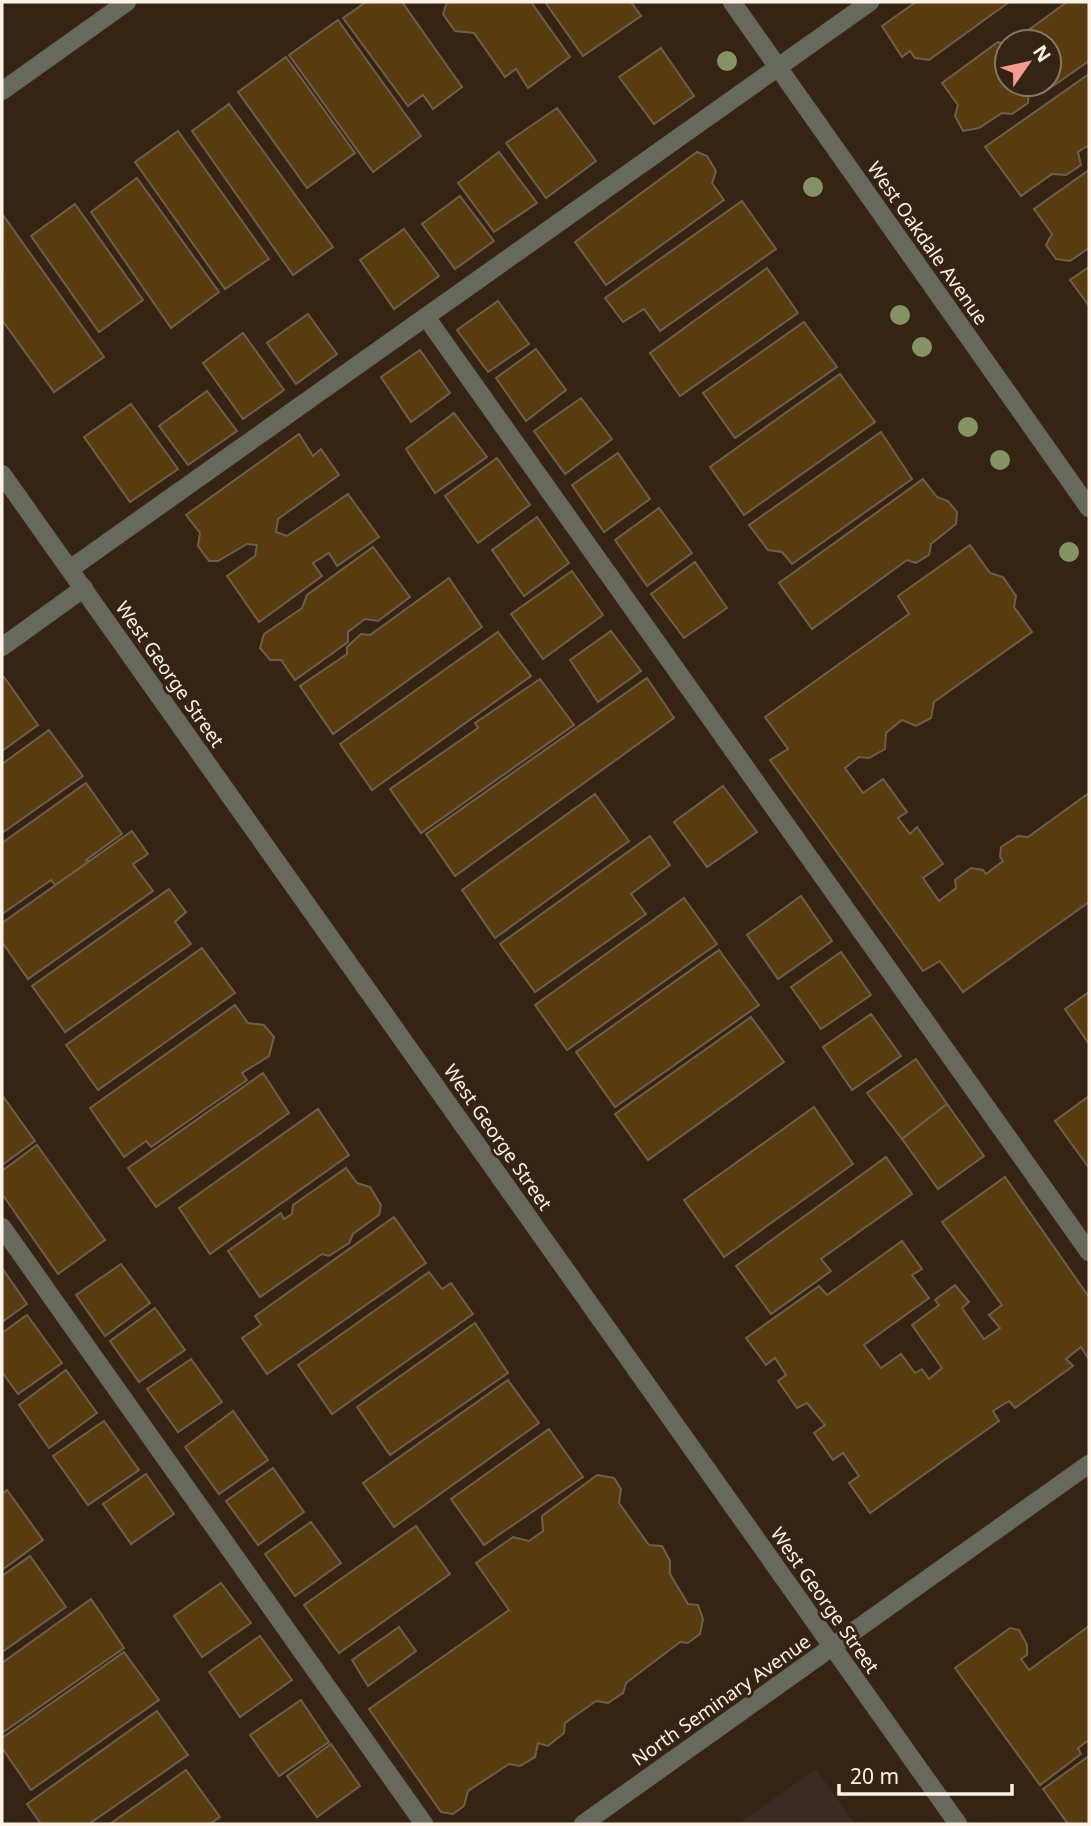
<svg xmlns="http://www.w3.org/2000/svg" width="1091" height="1826" font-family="'Noto Sans',sans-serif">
  <rect width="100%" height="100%" fill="#352313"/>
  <path fill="#3d2a24" d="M816,1769L855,1824H738Z"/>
  <g fill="#583c0f" stroke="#6e5e49" stroke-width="2">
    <path d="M366,2H402L462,87L433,109L423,95L408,106L343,18Z"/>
    <path d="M447,2H531L570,57L528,88L516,69L505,77L474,33L455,31L443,14Z"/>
    <path d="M545,2H631L641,16L583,56Z"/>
    <path d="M916,2H1009L929,60L915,58L910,51L902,57L882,26Z"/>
    <path d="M1067,2H1088L1089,4V61L1043,93L1029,90L1028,103L1012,114L1002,113L979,128L963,131L955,116L958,105L942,83L998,42L1007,46V84H1049V42H1012Z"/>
    <path d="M338,20L421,136L373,172L289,55Z"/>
    <path d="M661,48L694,96L654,124L619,77Z"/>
    <path d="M286,57L355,153L307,188L238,92Z"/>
    <path d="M1089,74V145L1078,152L1081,165L1066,175L1052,174L1021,196L985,147Z"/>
    <path d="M229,104L333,247L293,275L192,131Z"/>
    <path d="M557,108L596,161L546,198L506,143Z"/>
    <path d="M178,131L269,259L225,289L135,162Z"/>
    <path d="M499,152L537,203L494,232L458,183Z"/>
    <path d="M697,152L707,156L716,171L712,183L724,200L606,285L575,242Z"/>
    <path d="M1089,170V248L1070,261L1056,259L1046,245L1052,234L1034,209Z"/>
    <path d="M137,178L219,292L171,328L91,212Z"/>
    <path d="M460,196L494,241L455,269L422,224Z"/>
    <path d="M742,201L776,249L660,331L644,309L623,322L605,298Z"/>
    <path d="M75,204L143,300L99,332L31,236Z"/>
    <path d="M3,215L104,357L54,392L2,320Z"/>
    <path d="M404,229L439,276L394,309L360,260Z"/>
    <path d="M1089,267V306L1070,280Z"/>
    <path d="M767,268L798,313L680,396L650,353Z"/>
    <path d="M498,301L529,344L488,372L457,330Z"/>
    <path d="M308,314L337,354L296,384L267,343Z"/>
    <path d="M804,322L837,367L735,438L703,393Z"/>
    <path d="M243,333L284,390L243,419L203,363Z"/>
    <path d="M536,349L566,390L526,421L496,378Z"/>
    <path d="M420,350L450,393L411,422L381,377Z"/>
    <path d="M840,374L875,422L744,515L710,467Z"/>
    <path d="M207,391L237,431L188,465L159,426Z"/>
    <path d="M581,398L612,439L565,474L534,431Z"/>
    <path d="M131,404L178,469L130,502L84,437Z"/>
    <path d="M454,413L487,457L435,493L406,449Z"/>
    <path d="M881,432L912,479L792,564L782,552L768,550L749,525Z"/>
    <path d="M299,434L313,456L321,449L339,475L278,519L276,532L287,536L348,494L379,537L337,566L329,553L313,563L322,576L259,622L227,576L255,556L257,545L247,544L218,561H209L198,546L200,533L186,515Z"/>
    <path d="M618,453L650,499L604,532L572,485Z"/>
    <path d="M497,458L530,505L478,543L445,496Z"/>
    <path d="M923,479L937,497L948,501L957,512L956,524L931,544L929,555L916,563L907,560L812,629L779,583Z"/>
    <path d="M659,508L692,553L647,586L615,540Z"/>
    <path d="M537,517L569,563L524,596L492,550Z"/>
    <path d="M970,545L990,573L1003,577L1016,596L1014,607L1032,632L934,702L931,718L916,726L902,720L886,733L885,749L869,758L859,757L845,768L863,793L883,779L907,812L898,818L910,834L917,827L943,864L923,878L939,901L956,888L955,880L971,868L983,870L986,874L1003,861L1000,857L1001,847L1018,836L1028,837L1089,793V902L963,992L940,961L923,971L770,760L788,749L765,717L909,614L898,596Z"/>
    <path d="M373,547L410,597L378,621L365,619L348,632V642L295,680L281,660H270L260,648L264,634L302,608L307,595Z"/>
    <path d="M695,562L727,608L684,638L651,594Z"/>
    <path d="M572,571L603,615L543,659L511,614Z"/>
    <path d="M449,578L482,627L333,734L300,686L347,654V647L361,634L370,635Z"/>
    <path d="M611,631L641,671L598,702L570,660Z"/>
    <path d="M498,632L531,676L372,790L340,744Z"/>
    <path d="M4,677L38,725L2,751V678Z"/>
    <path d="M647,678L674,718L455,876L426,834Z"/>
    <path d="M540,679L574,725L421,833L390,789L478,728L475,723Z"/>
    <path d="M49,730L83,776L2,833V764Z"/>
    <path d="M86,783L122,834L86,860L89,861L80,868L55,885L51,880L2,914V843Z"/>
    <path d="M723,786L757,832L707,867L674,822Z"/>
    <path d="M595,794L629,841L495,938L462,890Z"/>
    <path d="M132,831L148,854L133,864L153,891L28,979L2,942V923Z"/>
    <path d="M650,836L670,865L631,894L646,914L535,992L500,944Z"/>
    <path d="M169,889L186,912L175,922L191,944L65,1032L32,986Z"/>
    <path d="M801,896L832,941L778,979L747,935Z"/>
    <path d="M684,898L717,944L567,1050L535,1005Z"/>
    <path d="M202,948L235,993L98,1090L66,1045Z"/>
    <path d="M719,950L759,1005L615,1107L576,1052Z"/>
    <path d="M841,952L871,995L821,1029L791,987Z"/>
    <path d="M1089,992V1044L1065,1009Z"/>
    <path d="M235,1005L248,1023L264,1025L274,1037L269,1056L242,1073L247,1080L151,1147L146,1141L124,1157L90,1108Z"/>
    <path d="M871,1014L901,1056L852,1090L823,1047Z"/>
    <path d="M751,1017L784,1062L648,1160L615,1114Z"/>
    <path d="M916,1059L947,1104L902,1139L867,1093Z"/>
    <path d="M263,1073L289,1113L156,1207L128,1168Z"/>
    <path d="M2,1095L35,1141L2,1165Z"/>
    <path d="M1089,1096V1168L1055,1121Z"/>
    <path d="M947,1104L984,1156L938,1189L902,1139Z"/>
    <path d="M814,1107L853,1164L724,1257L684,1200Z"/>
    <path d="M318,1109L349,1155L210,1254L179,1208Z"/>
    <path d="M37,1145L105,1240L58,1274L2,1194V1171Z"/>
    <path d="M886,1157L912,1194L821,1259L831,1271L771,1314L736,1266Z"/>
    <path d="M346,1168L357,1183L370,1187L381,1205L379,1215L353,1234L349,1243L329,1256L322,1254L260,1297L228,1251L281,1213L284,1219L292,1214L293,1205Z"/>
    <path d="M1005,1177L1089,1297V1357L1088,1358L1081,1347L1066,1359L1073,1366L1015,1408L1009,1401L993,1411L999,1421L870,1513L849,1483L859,1476L843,1453L833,1460L814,1433L825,1425L807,1403L797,1408L778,1381L786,1375L775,1358L766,1365L746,1338L819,1286L827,1295L902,1241L922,1269L912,1275L929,1298L864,1345L881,1368L901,1354L915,1373L922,1369L929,1379L942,1368L912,1325L939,1305L935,1300L955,1285L969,1302L962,1308L984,1339L1000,1328L989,1315L1002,1305L942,1222Z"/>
    <path d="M394,1217L426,1263L267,1374L242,1338L261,1325L255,1316Z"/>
    <path d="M121,1264L150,1303L105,1336L76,1295Z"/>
    <path d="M2,1268L27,1304L2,1322Z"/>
    <path d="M429,1272L442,1289L451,1283L473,1314L332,1414L298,1365Z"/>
    <path d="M155,1308L185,1350L139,1382L110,1341Z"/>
    <path d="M27,1315L62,1363L18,1394L2,1372V1333Z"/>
    <path d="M475,1323L508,1373L390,1455L357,1407Z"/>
    <path d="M191,1359L222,1402L178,1432L147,1389Z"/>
    <path d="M66,1370L97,1413L49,1448L19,1405Z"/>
    <path d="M508,1380L539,1423L394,1527L363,1483Z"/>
    <path d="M233,1411L268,1460L219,1494L185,1447Z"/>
    <path d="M104,1421L139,1470L88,1505L53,1456Z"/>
    <path d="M549,1429L583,1477L484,1545L451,1499Z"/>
    <path d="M273,1468L304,1512L258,1545L226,1501Z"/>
    <path d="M146,1474L174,1514L131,1544L103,1504Z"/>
    <path d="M597,1475L614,1478L621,1489L619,1503L649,1545L662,1546L670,1561V1574L688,1604L698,1605L703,1619L700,1634L688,1643L680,1642L626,1683L623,1693L608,1703L596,1701L565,1723L564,1733L548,1746L538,1743L535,1757L520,1766L509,1764L468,1791L464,1806L453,1814L441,1812L369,1709L509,1610L476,1563L513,1537L529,1541L543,1531L542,1516Z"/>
    <path d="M7,1490L43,1540L2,1570V1494Z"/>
    <path d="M311,1522L341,1563L295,1596L265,1554Z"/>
    <path d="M416,1526L450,1574L339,1653L304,1605Z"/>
    <path d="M30,1556L66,1607L2,1652V1576Z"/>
    <path d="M221,1583L251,1623L202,1657L174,1616Z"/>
    <path d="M91,1599L124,1648L2,1733V1663Z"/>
    <path d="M1089,1626V1740L1078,1748L1081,1754L1040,1785L955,1668L1010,1628L1019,1630L1027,1645V1655L1021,1659L1029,1670Z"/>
    <path d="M399,1627L416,1651L368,1686L352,1660Z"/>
    <path d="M260,1636L292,1680L240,1717L209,1672Z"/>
    <path d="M124,1652L159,1700L31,1790L2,1748V1738Z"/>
    <path d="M301,1700L329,1742L279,1776L250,1735Z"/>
    <path d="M157,1711L188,1755L89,1824H41L27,1804Z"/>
    <path d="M331,1744L360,1786L317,1817L287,1776Z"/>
    <path d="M1089,1756V1824H1068L1043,1789Z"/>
    <path d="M186,1770L220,1817L210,1824H110Z"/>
  </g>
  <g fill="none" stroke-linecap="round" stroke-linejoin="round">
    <defs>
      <g id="service">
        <path d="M426,317L1089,1252"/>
        <path d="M70,569L870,2"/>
        <path d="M2,647L84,588"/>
        <path d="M2,1227L424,1824"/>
      </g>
      <g id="minor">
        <path d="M732,2L1089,508"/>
        <path d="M2,474L958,1824"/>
        <path d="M583,1824L1089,1464"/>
      </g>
      <path id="tertiary" d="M2,91L127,2"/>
    </defs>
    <use href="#service" stroke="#514031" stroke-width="19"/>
    <use href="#minor" stroke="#514031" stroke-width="19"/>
    <use href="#tertiary" stroke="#514031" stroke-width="19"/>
    <use href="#service" stroke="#68695e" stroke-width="18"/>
    <use href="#minor" stroke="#68695e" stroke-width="18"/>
    <use href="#tertiary" stroke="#68695e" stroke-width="18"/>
  </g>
  <g fill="#859263">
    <circle cx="727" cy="61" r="10"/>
    <circle cx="813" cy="187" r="10"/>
    <circle cx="900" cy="315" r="10"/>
    <circle cx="922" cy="347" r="10"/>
    <circle cx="968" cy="427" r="10"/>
    <circle cx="1000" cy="460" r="10"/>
    <circle cx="1069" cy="552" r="10"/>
  </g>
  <g text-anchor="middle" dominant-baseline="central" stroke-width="6" stroke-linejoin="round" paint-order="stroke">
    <g font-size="19" fill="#fef2e7" stroke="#352313">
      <text transform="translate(928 243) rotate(55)">West Oakdale Avenue</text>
      <text transform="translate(170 674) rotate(55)">West George Street</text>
      <text transform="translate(498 1137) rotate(55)">West George Street</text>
      <text transform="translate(825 1600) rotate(55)">West George Street</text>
      <text transform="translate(721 1700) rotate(-35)">North Seminary Avenue</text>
    </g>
  </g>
  <rect width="1091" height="1826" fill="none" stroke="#fef2e7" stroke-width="7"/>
  <g transform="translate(1028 63) rotate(56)"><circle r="33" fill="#352313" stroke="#857668" stroke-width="2"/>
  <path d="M0-5L12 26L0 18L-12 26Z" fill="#f59c91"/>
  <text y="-10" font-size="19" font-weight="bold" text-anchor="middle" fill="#fef2e7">N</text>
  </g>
  <path d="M839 1784v10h173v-10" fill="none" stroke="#fef2e7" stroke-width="3.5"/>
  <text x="850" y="1784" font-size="21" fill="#fef2e7" stroke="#352313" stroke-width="5" paint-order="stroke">20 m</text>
</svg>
